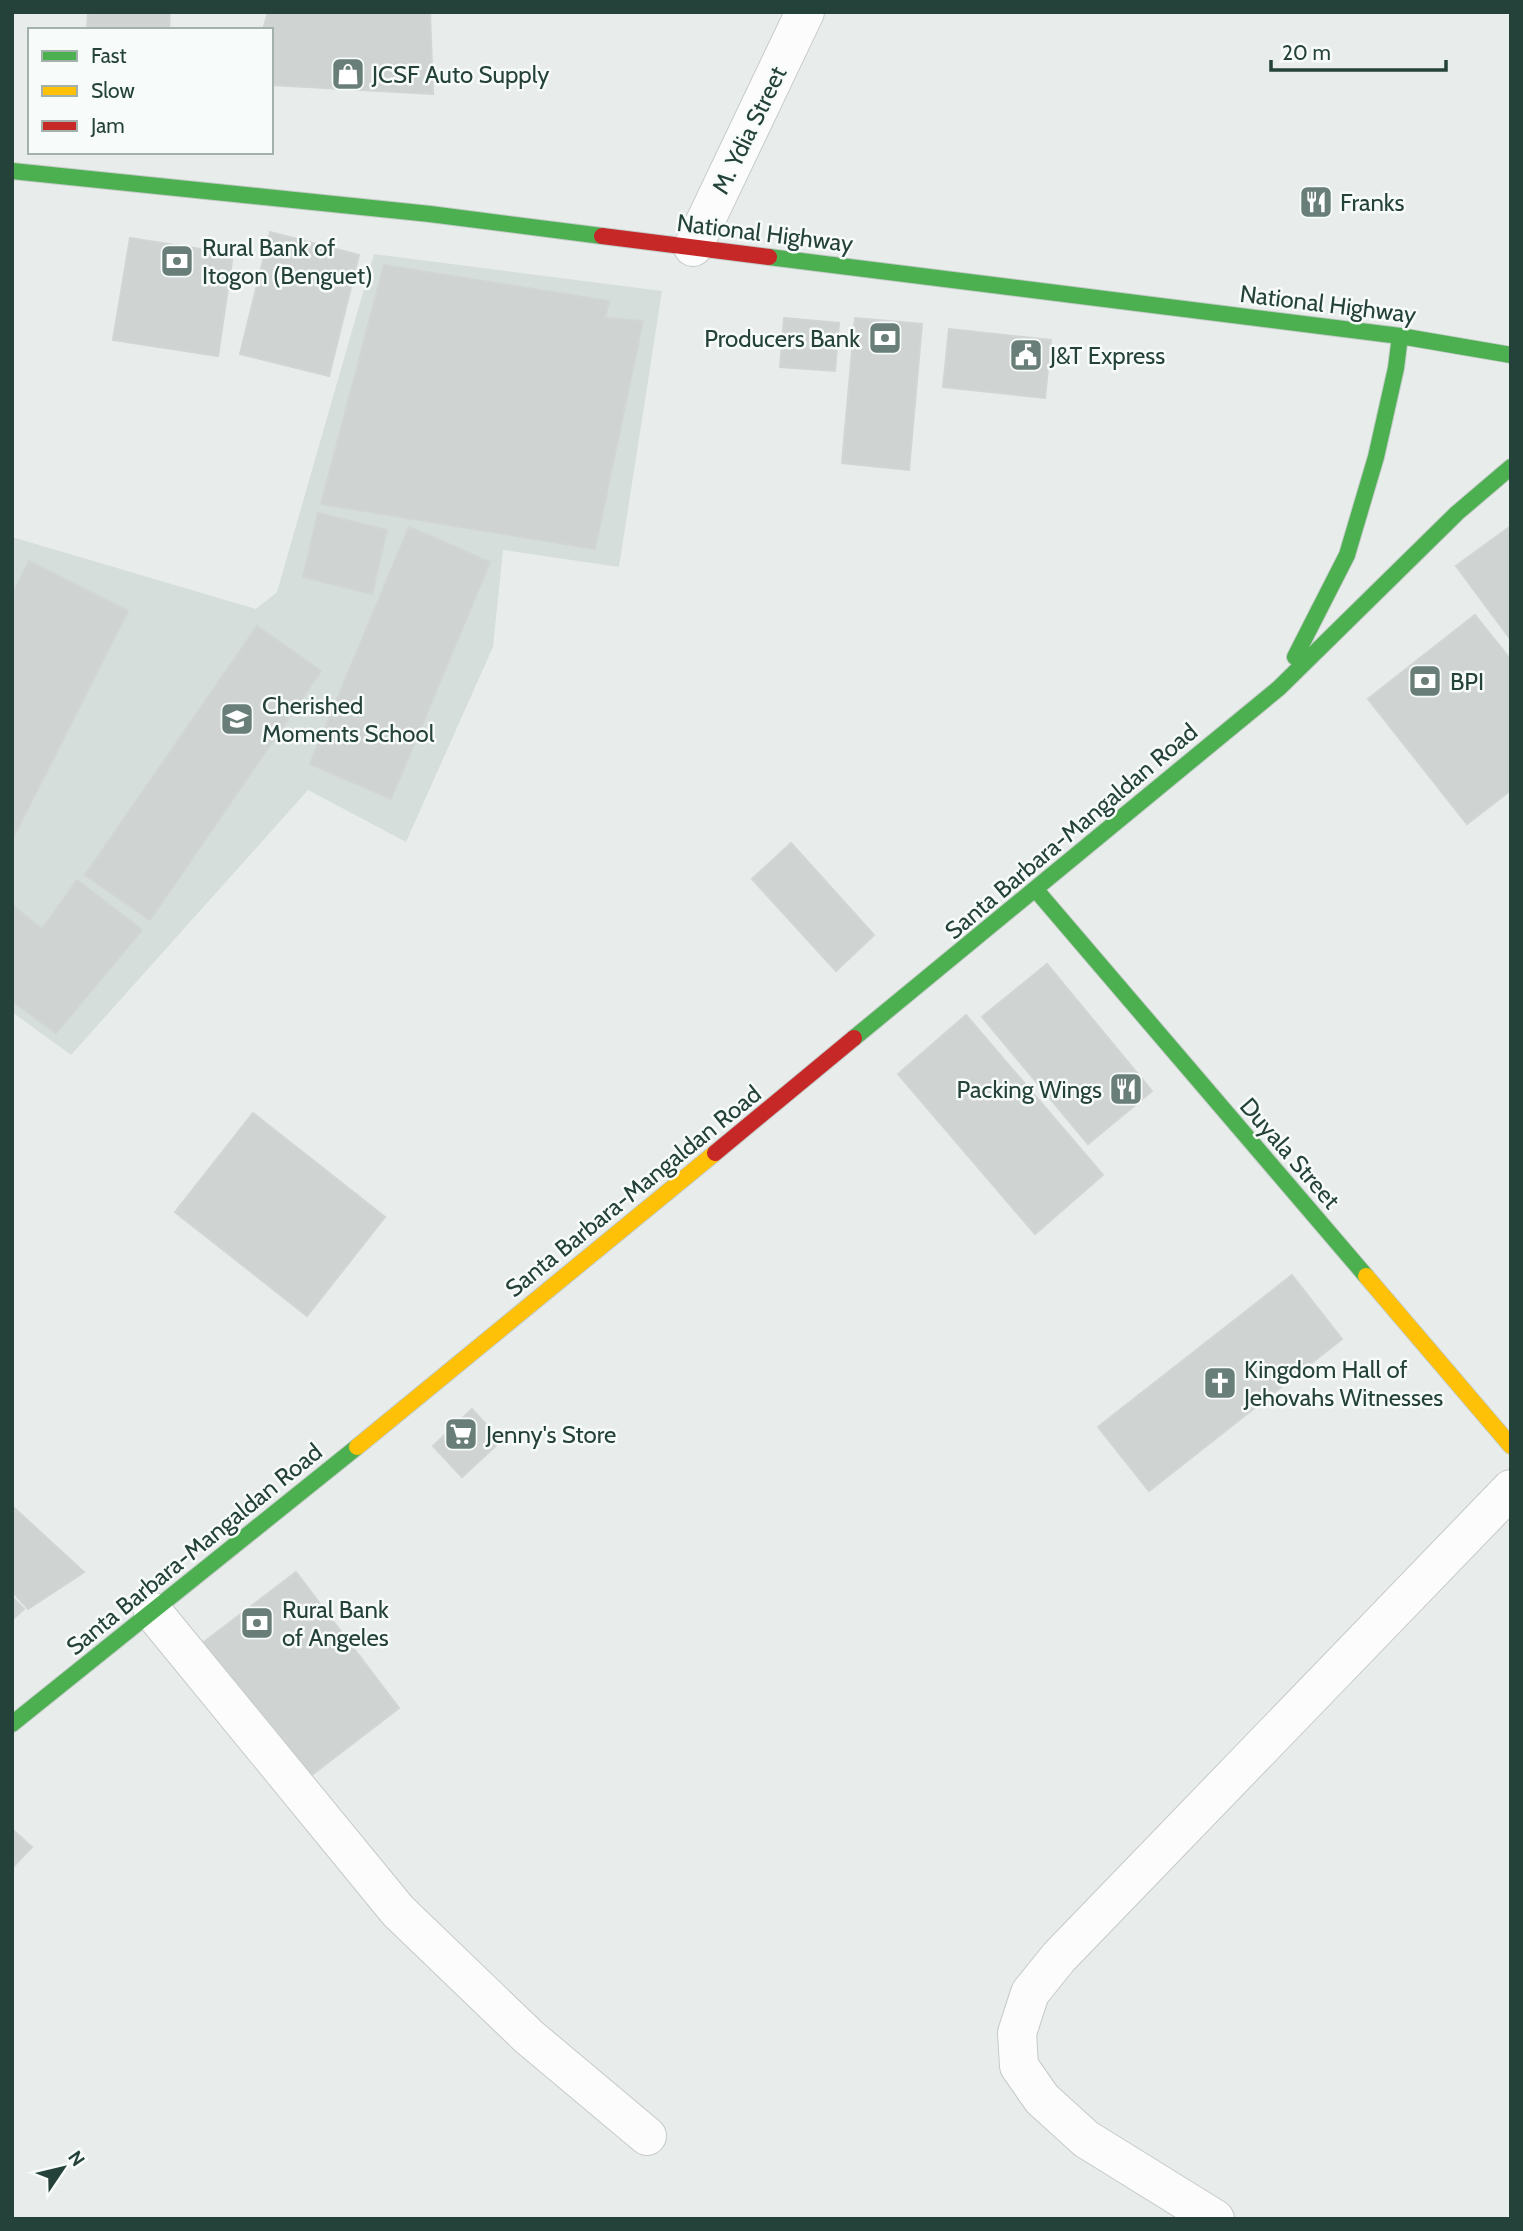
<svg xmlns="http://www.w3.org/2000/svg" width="1523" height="2231" font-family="Cabin,sans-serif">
  <rect width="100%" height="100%" fill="#e8edeb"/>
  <path fill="#d6dedb" d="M374,254L662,291L619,567L503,550L493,647L406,842L308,790L71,1055L12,1012V537L256,609L277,592Z"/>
  <g fill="#cfd4d2" stroke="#d1d6d4" stroke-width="2">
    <path d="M88,12H170L169,30H87Z"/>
    <path d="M268,12H430L433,94L271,85V30H263Z"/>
    <path d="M270,232L359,255L329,376L240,354Z"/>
    <path d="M130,238L233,254L218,356L113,340Z"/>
    <path d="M384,265L609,301L605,318L643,321L595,549L321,504Z"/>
    <path d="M784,318L839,323L835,371L780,367Z"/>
    <path d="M855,318L922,324L909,470L842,463Z"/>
    <path d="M949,329L1051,340L1045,398L943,387Z"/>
    <path d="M318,513L387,530L372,594L303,577Z"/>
    <path d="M1511,526V640L1456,566Z"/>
    <path d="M409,527L490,562L391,799L310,764Z"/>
    <path d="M29,561L128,611L12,840V595Z"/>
    <path d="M1475,615L1511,660V790L1467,824L1368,699Z"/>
    <path d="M257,626L321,671L150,920L85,875Z"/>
    <path d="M791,843L874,935L836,971L752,879Z"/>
    <path d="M77,880L142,930L56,1033L12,1001V905L42,929Z"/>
    <path d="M1047,964L1152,1091L1088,1144L982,1017Z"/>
    <path d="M966,1015L1103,1175L1035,1234L898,1074Z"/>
    <path d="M253,1113L385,1217L307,1316L175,1212Z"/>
    <path d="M1292,1275L1342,1339L1149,1491L1098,1427Z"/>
    <path d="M472,1409L501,1441L462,1477L433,1446Z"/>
    <path d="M12,1506L84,1572L28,1609L12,1591Z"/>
    <path d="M296,1572L399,1708L300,1784L196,1648Z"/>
    <path d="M12,1597L24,1609L12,1620Z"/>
    <path d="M12,1829L32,1847L12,1868Z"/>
  </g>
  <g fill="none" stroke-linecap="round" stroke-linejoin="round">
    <defs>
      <g id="street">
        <path d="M693,247L805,12"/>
        <path d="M153,1612L398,1911L529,2037L647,2136"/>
        <path d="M1215,2219L1086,2139L1042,2099L1019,2066L1017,2033L1030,1993L1059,1957L1511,1489"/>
      </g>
      <g id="fast">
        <path d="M12,171L430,214L602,236"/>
        <path d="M769,257L1400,336L1511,355"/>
        <path d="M1295,657L1347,555L1376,457L1396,368L1400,336"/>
        <path d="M1036,890L1366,1276"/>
        <path d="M854,1038L1279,688L1457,513L1511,467"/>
        <path d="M12,1724L357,1447"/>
      </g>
      <g id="slow">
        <path d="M1366,1276L1511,1446"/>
        <path d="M357,1447L715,1153"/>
      </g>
      <g id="jam">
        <path d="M602,236L769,257"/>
        <path d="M715,1153L854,1038"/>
      </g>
    </defs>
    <use href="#street" stroke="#c5cac8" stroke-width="40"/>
    <use href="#fast" stroke="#c3cbc8" stroke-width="18"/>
    <use href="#slow" stroke="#c3cbc8" stroke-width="18"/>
    <use href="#jam" stroke="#c3cbc8" stroke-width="18"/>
    <use href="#street" stroke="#fcfcfc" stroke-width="38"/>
    <use href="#fast" stroke="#4caf50" stroke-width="16"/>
    <use href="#slow" stroke="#ffc107" stroke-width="16"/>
    <use href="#jam" stroke="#c62828" stroke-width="16"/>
  </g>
  <defs>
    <symbol id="shop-square" viewBox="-11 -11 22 22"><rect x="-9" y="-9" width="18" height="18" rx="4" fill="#697e78" stroke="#f7fbf9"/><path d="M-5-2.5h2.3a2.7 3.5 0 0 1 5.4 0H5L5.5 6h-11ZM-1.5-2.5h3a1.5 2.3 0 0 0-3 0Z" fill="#fff"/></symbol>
    <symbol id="restaurant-square" viewBox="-11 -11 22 22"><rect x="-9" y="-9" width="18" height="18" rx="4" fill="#697e78" stroke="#f7fbf9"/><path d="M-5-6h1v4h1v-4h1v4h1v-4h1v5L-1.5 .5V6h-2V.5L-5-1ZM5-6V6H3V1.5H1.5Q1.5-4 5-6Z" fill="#fff"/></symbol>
    <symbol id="bank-square" viewBox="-11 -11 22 22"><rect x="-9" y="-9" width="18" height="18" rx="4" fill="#697e78" stroke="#f7fbf9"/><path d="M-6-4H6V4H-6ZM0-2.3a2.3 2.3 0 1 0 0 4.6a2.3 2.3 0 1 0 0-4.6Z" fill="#fff"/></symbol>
    <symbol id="civic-square" viewBox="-11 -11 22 22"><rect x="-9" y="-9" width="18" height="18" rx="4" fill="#697e78" stroke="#f7fbf9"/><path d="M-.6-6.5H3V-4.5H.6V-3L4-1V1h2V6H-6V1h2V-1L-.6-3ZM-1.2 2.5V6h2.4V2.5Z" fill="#fff"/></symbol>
    <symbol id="school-square" viewBox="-11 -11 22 22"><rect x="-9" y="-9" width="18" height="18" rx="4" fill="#697e78" stroke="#f7fbf9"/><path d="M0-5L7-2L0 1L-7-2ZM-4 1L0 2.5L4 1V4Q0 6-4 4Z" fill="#fff"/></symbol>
    <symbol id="church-square" viewBox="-11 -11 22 22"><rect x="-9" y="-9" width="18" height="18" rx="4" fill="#697e78" stroke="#f7fbf9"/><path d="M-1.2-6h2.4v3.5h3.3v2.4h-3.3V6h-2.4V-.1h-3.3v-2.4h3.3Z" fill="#fff"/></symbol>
    <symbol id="supermarket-square" viewBox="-11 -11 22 22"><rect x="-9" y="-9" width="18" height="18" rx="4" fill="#697e78" stroke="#f7fbf9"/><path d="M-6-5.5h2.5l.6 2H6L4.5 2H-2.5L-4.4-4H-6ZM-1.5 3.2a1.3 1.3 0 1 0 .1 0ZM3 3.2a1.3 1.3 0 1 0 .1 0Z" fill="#fff"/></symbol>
  </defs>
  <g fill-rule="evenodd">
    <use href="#shop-square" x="329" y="55" width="38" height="38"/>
    <use href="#restaurant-square" x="1297" y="183" width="38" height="38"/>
    <use href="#bank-square" x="158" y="242" width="38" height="38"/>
    <use href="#bank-square" x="866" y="319" width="38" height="38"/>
    <use href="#civic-square" x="1007" y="336" width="38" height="38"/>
    <use href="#bank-square" x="1406" y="662" width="38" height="38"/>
    <use href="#school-square" x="218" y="700" width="38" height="38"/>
    <use href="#restaurant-square" x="1107" y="1070" width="38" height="38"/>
    <use href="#church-square" x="1201" y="1364" width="38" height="38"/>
    <use href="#supermarket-square" x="442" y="1415" width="38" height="38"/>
    <use href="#bank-square" x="238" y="1604" width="38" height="38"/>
  </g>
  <g text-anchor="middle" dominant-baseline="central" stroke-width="5" stroke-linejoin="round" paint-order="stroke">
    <g font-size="24" fill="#24423a" stroke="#f7fbf9" text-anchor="start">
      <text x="372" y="74">JCSF Auto Supply</text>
      <text x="1340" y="202">Franks</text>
      <text x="202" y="247">Rural Bank of<tspan x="202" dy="28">Itogon (Benguet)</tspan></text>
      <text x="860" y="338" text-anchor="end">Producers Bank</text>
      <text x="1050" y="355">J&amp;T Express</text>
      <text x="1450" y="681">BPI</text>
      <text x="262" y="705">Cherished<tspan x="262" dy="28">Moments School</tspan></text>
      <text x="1102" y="1089" text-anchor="end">Packing Wings</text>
      <text x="1244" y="1369">Kingdom Hall of<tspan x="1244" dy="28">Jehovahs Witnesses</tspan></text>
      <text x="486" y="1434">Jenny's Store</text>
      <text x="282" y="1609">Rural Bank<tspan x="282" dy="28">of Angeles</tspan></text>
    </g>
    <g font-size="24" fill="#24423a" stroke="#f7fbf9">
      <text transform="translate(749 130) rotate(-64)">M. Ydia Street</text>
      <text transform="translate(765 233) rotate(7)">National Highway</text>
      <text transform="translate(1328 304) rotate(7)">National Highway</text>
      <text transform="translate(1071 831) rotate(-40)">Santa Barbara-Mangaldan Road</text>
      <text transform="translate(1290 1153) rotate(49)">Duyala Street</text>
      <text transform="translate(633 1191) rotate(-39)">Santa Barbara-Mangaldan Road</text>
      <text transform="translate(194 1549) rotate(-39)">Santa Barbara-Mangaldan Road</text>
    </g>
  </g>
  <rect width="1523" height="2231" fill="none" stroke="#24423a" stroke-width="28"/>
  <rect x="28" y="28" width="245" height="126" fill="#f7fbf9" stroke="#a3b1ad" stroke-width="2"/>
  <rect x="42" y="51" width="35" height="10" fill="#4caf50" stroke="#a3b1ad" stroke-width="2"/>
  <text x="91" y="63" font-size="21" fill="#24423a">Fast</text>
  <rect x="42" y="86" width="35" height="10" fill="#ffc107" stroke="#a3b1ad" stroke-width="2"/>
  <text x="91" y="98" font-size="21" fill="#24423a">Slow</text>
  <rect x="42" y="121" width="35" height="10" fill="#c62828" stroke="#a3b1ad" stroke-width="2"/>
  <text x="91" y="133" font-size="21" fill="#24423a">Jam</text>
  <g transform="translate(63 2168) rotate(55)" stroke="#f7fbf9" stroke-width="5" paint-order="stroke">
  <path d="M0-5L12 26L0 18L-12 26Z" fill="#24423a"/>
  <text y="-10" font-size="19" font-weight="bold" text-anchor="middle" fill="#24423a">N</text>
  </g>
  <path d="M1271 60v10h175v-10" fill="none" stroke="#24423a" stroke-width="3.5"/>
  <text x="1282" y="60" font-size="21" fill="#24423a" stroke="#f7fbf9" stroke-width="5" paint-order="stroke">20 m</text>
</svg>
